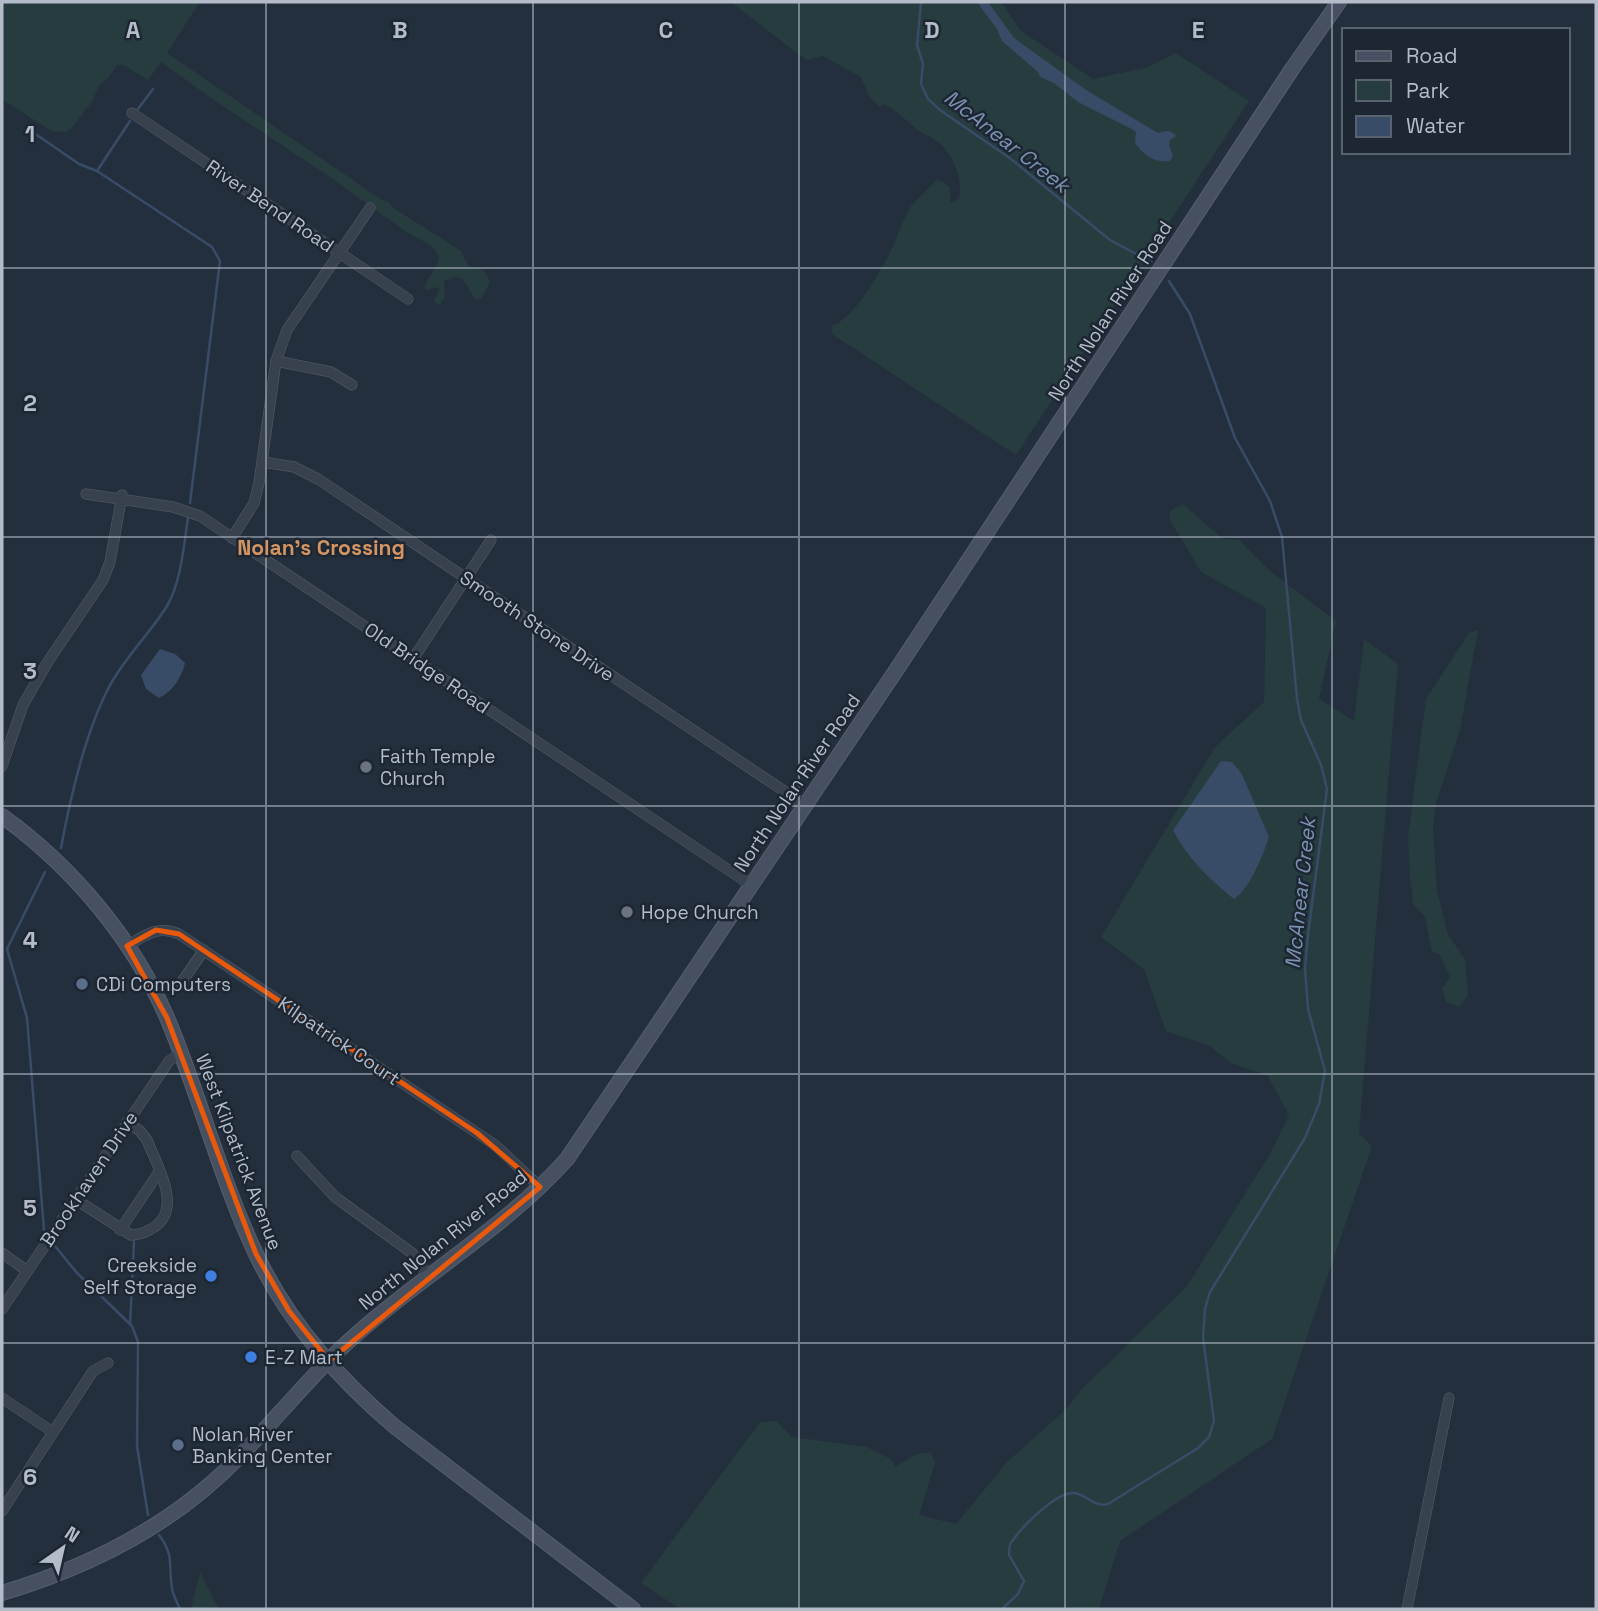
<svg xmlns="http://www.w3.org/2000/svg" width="1598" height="1611" font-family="'Space Grotesk',sans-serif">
  <rect width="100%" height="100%" fill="#242f3e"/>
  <g fill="#263c3f" fill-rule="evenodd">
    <path d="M2,2H200L167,53L382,200L390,203L392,207L461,251L468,266L484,270L490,282L481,299H475L463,279L454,277L444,281L445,296L440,305L433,302L439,290L438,287L427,290L424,286L438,263L439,256L432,246L405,231L330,177L214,100L161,62L148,80L125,66L117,65L109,77L99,85L93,100L72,128L66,132L51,131L2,99Z"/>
    <path d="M731,2H1001L1021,31L1093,79L1145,68L1176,53L1249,101L1016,455L832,334V325C853,322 886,263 894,244C899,232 903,220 910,208C916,198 928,191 936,180L942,181L950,188V203L959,198C963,177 953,152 934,139C930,136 924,135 919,131C907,122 898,111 884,104L880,107L870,98L861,77L823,56L806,60Z"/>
    <path d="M1183,504L1223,539L1239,540L1270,571L1336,621L1319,699L1354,721L1364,639L1398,664L1359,1133L1372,1146L1272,1439L1120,1541L1099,1609H680L641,1583L760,1422L776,1421L792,1437L867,1447L891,1459L895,1467L917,1454L931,1452L935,1463L919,1515L956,1524L1007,1462L1065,1410L1083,1388L1187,1286L1270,1154L1289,1115L1268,1076L1231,1063L1210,1046L1166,1031L1144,969L1101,937L1215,747L1264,702L1266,608L1201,572L1170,520V511ZM1221,761L1242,774L1269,837C1263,855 1250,889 1234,899L1173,830Z"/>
    <path d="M1478,630L1460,730L1436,803L1433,829L1437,891L1448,935L1465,959L1468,995L1459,1007L1446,1002L1442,988L1450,977L1439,954L1432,952L1425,917L1413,904L1410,876L1408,837L1413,797L1426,699L1469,633Z"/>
    <path d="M200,1572L219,1609H191Z"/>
  </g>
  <g fill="#394c67">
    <path d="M977,2H988L1014,38L1086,90L1158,133C1166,131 1169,129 1176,136L1170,140L1169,145L1173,156L1170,161C1154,163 1145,156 1135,143L1136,132L1132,129L1078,102L1054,83L1040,77L1038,72L1002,41L997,29Z"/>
    <path d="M160,649L175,654L185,663C182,677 172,692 159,698L146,689L141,675Z"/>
    <path d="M1221,761L1232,762L1242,774L1269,837C1263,855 1250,889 1234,899C1209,879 1187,858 1173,830Z"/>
  </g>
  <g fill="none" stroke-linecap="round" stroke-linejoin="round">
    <g stroke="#394c67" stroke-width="2.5">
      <path d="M921,2L917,45L923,64L921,84L928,99L940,110L1011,159L1110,240L1151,262"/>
      <path d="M138,109L153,89"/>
      <path d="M130,121L97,171L212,247L220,261L190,503"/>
      <path d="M34,133L79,164L97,171"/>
      <path d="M61,848C70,799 85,734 108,689C123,659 149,635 167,606C181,583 184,544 188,518"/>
      <path d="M44,1230L27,1018L7,949L45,872"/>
      <path d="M55,1246L77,1273L132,1326L138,1342L137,1446L148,1515"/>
      <path d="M130,1325L134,1241"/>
      <path d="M159,1535C175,1556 168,1565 172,1588C173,1596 177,1602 180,1609"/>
      <path d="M1002,1609L1018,1594L1024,1581L1009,1555C1009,1549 1009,1544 1013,1540C1024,1525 1055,1493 1073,1493C1086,1493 1093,1508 1108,1504L1198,1448L1209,1437L1214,1421L1203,1338L1205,1309L1210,1292L1305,1138L1319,1104L1325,1071L1308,1009L1305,969L1308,935L1327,789L1321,765L1301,720L1297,699L1282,537L1270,501L1235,438L1190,314L1169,281"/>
    </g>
    <defs>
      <g id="street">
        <path d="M132,113L408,299"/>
        <path d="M276,361L331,372L352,385"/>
        <path d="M263,462L294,467L318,479L805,805"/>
        <path d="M86,494L173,507L200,516L751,885"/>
        <path d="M232,538L254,503L259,483L276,361L287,330L370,208"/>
        <path d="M413,659L491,540"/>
        <path d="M2,766L23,705L47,663L103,580L110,562L122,495"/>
        <path d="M127,946C145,935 158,925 179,934L495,1145L540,1187"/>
        <path d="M181,983L204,950"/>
        <path d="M297,1156L335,1197L412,1253L429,1277"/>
        <path d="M75,1199L131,1235C139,1235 144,1233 151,1229C185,1211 157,1166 147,1140L140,1131L127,1122"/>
        <path d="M120,1230L159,1172"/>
        <path d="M2,1253L27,1271"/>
        <path d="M2,1309L169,1061L181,1053"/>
        <path d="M2,1398L53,1432"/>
        <path d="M2,1511L93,1371L108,1363"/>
        <path d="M1407,1609L1449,1398"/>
      </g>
      <g id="secondary">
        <path d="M2,816C73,867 134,940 168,1020C200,1096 220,1178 256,1254C287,1320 339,1379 394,1426L633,1609"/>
        <path d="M2,1593C89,1567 174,1524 238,1458C279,1416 315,1370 359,1332C427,1272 506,1227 567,1159L897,669L1292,69L1339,2"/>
      </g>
    </defs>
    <use href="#street" stroke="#565f6c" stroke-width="11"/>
    <use href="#secondary" stroke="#565f6c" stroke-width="16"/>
    <use href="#street" stroke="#38414e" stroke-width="10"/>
    <use href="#secondary" stroke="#465061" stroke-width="14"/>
  </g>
  <path fill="none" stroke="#e8590c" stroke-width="5" stroke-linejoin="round" d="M156,930L179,934L477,1133L540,1187L329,1361L289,1311L256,1254L167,1018L127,946Z"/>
  <path fill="none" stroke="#b4bcc9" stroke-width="2" stroke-opacity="0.55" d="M266,2V1609M533,2V1609M799,2V1609M1065,2V1609M1332,2V1609M2,268H1596M2,537H1596M2,806H1596M2,1074H1596M2,1343H1596"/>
  <g fill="#6b7280" stroke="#1d2633" stroke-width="2.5">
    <circle cx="366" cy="767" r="7"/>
    <circle cx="627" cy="912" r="7"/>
  </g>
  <g fill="#5c6f8a" stroke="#1d2633" stroke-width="2.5">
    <circle cx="82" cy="984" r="7"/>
    <circle cx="178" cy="1445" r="7"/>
  </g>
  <g fill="#3f7fe0" stroke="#1d2633" stroke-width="2.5">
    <circle cx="211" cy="1276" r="7"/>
    <circle cx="251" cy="1357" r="7"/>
  </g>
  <g text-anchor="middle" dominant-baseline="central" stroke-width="5" stroke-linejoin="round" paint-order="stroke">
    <g font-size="19" fill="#b4bcc9" stroke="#1d2633">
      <text transform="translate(270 206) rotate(34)">River Bend Road</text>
      <text transform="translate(1110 311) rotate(-57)">North Nolan River Road</text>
      <text transform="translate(537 626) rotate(34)">Smooth Stone Drive</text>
      <text transform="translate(427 668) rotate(34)">Old Bridge Road</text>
      <text transform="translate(797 783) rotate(-56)">North Nolan River Road</text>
      <text transform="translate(339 1041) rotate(34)">Kilpatrick Court</text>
      <text transform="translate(239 1152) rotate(69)">West Kilpatrick Avenue</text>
      <text transform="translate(89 1179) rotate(-56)">Brookhaven Drive</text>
      <text transform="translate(443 1240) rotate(-39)">North Nolan River Road</text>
    </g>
    <g font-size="19" fill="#b4bcc9" stroke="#1d2633" text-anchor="start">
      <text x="380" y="756">Faith Temple<tspan x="380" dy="22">Church</tspan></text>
      <text x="641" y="912">Hope Church</text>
      <text x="96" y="984">CDi Computers</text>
      <text x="197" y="1265" text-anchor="end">Creekside<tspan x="197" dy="22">Self Storage</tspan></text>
      <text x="265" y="1357">E-Z Mart</text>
      <text x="192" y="1434">Nolan River<tspan x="192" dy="22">Banking Center</tspan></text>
    </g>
    <g font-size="21" font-style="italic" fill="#7c92b1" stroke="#1d2633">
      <text transform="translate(1007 141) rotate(38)">McAnear Creek</text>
      <text transform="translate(1300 893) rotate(-84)">McAnear Creek</text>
    </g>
    <g font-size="21" font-weight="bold" fill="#d59563" stroke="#1d2633">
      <text x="321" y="547">Nolan's Crossing</text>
    </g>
  </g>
  <g font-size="23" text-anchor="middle" font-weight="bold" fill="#b4bcc9" stroke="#1d2633" stroke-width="5" stroke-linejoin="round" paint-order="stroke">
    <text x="133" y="38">A</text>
    <text x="400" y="38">B</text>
    <text x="666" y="38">C</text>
    <text x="932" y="38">D</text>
    <text x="1198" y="38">E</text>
    <text x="30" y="142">1</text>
    <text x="30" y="411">2</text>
    <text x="30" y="679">3</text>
    <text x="30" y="948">4</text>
    <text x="30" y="1216">5</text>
    <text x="30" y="1485">6</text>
  </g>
  <rect width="1598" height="1611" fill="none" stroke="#b4bcc9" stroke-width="7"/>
  <rect x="1342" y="28" width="228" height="126" fill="#1d2633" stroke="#59626f" stroke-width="2"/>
  <rect x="1356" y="51" width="35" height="10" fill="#465061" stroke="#59626f" stroke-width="2"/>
  <text x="1406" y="63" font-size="21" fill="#b4bcc9">Road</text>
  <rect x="1356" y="80" width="35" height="21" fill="#263c3f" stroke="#59626f" stroke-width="2"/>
  <text x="1406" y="98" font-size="21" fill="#b4bcc9">Park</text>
  <rect x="1356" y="116" width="35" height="21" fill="#394c67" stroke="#59626f" stroke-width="2"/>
  <text x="1406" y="133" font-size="21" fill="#b4bcc9">Water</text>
  <g transform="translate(63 1548) rotate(34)" stroke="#1d2633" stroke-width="5" paint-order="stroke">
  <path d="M0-5L12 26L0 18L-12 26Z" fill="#b4bcc9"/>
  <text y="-10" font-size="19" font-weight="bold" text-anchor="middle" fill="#b4bcc9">N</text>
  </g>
</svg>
